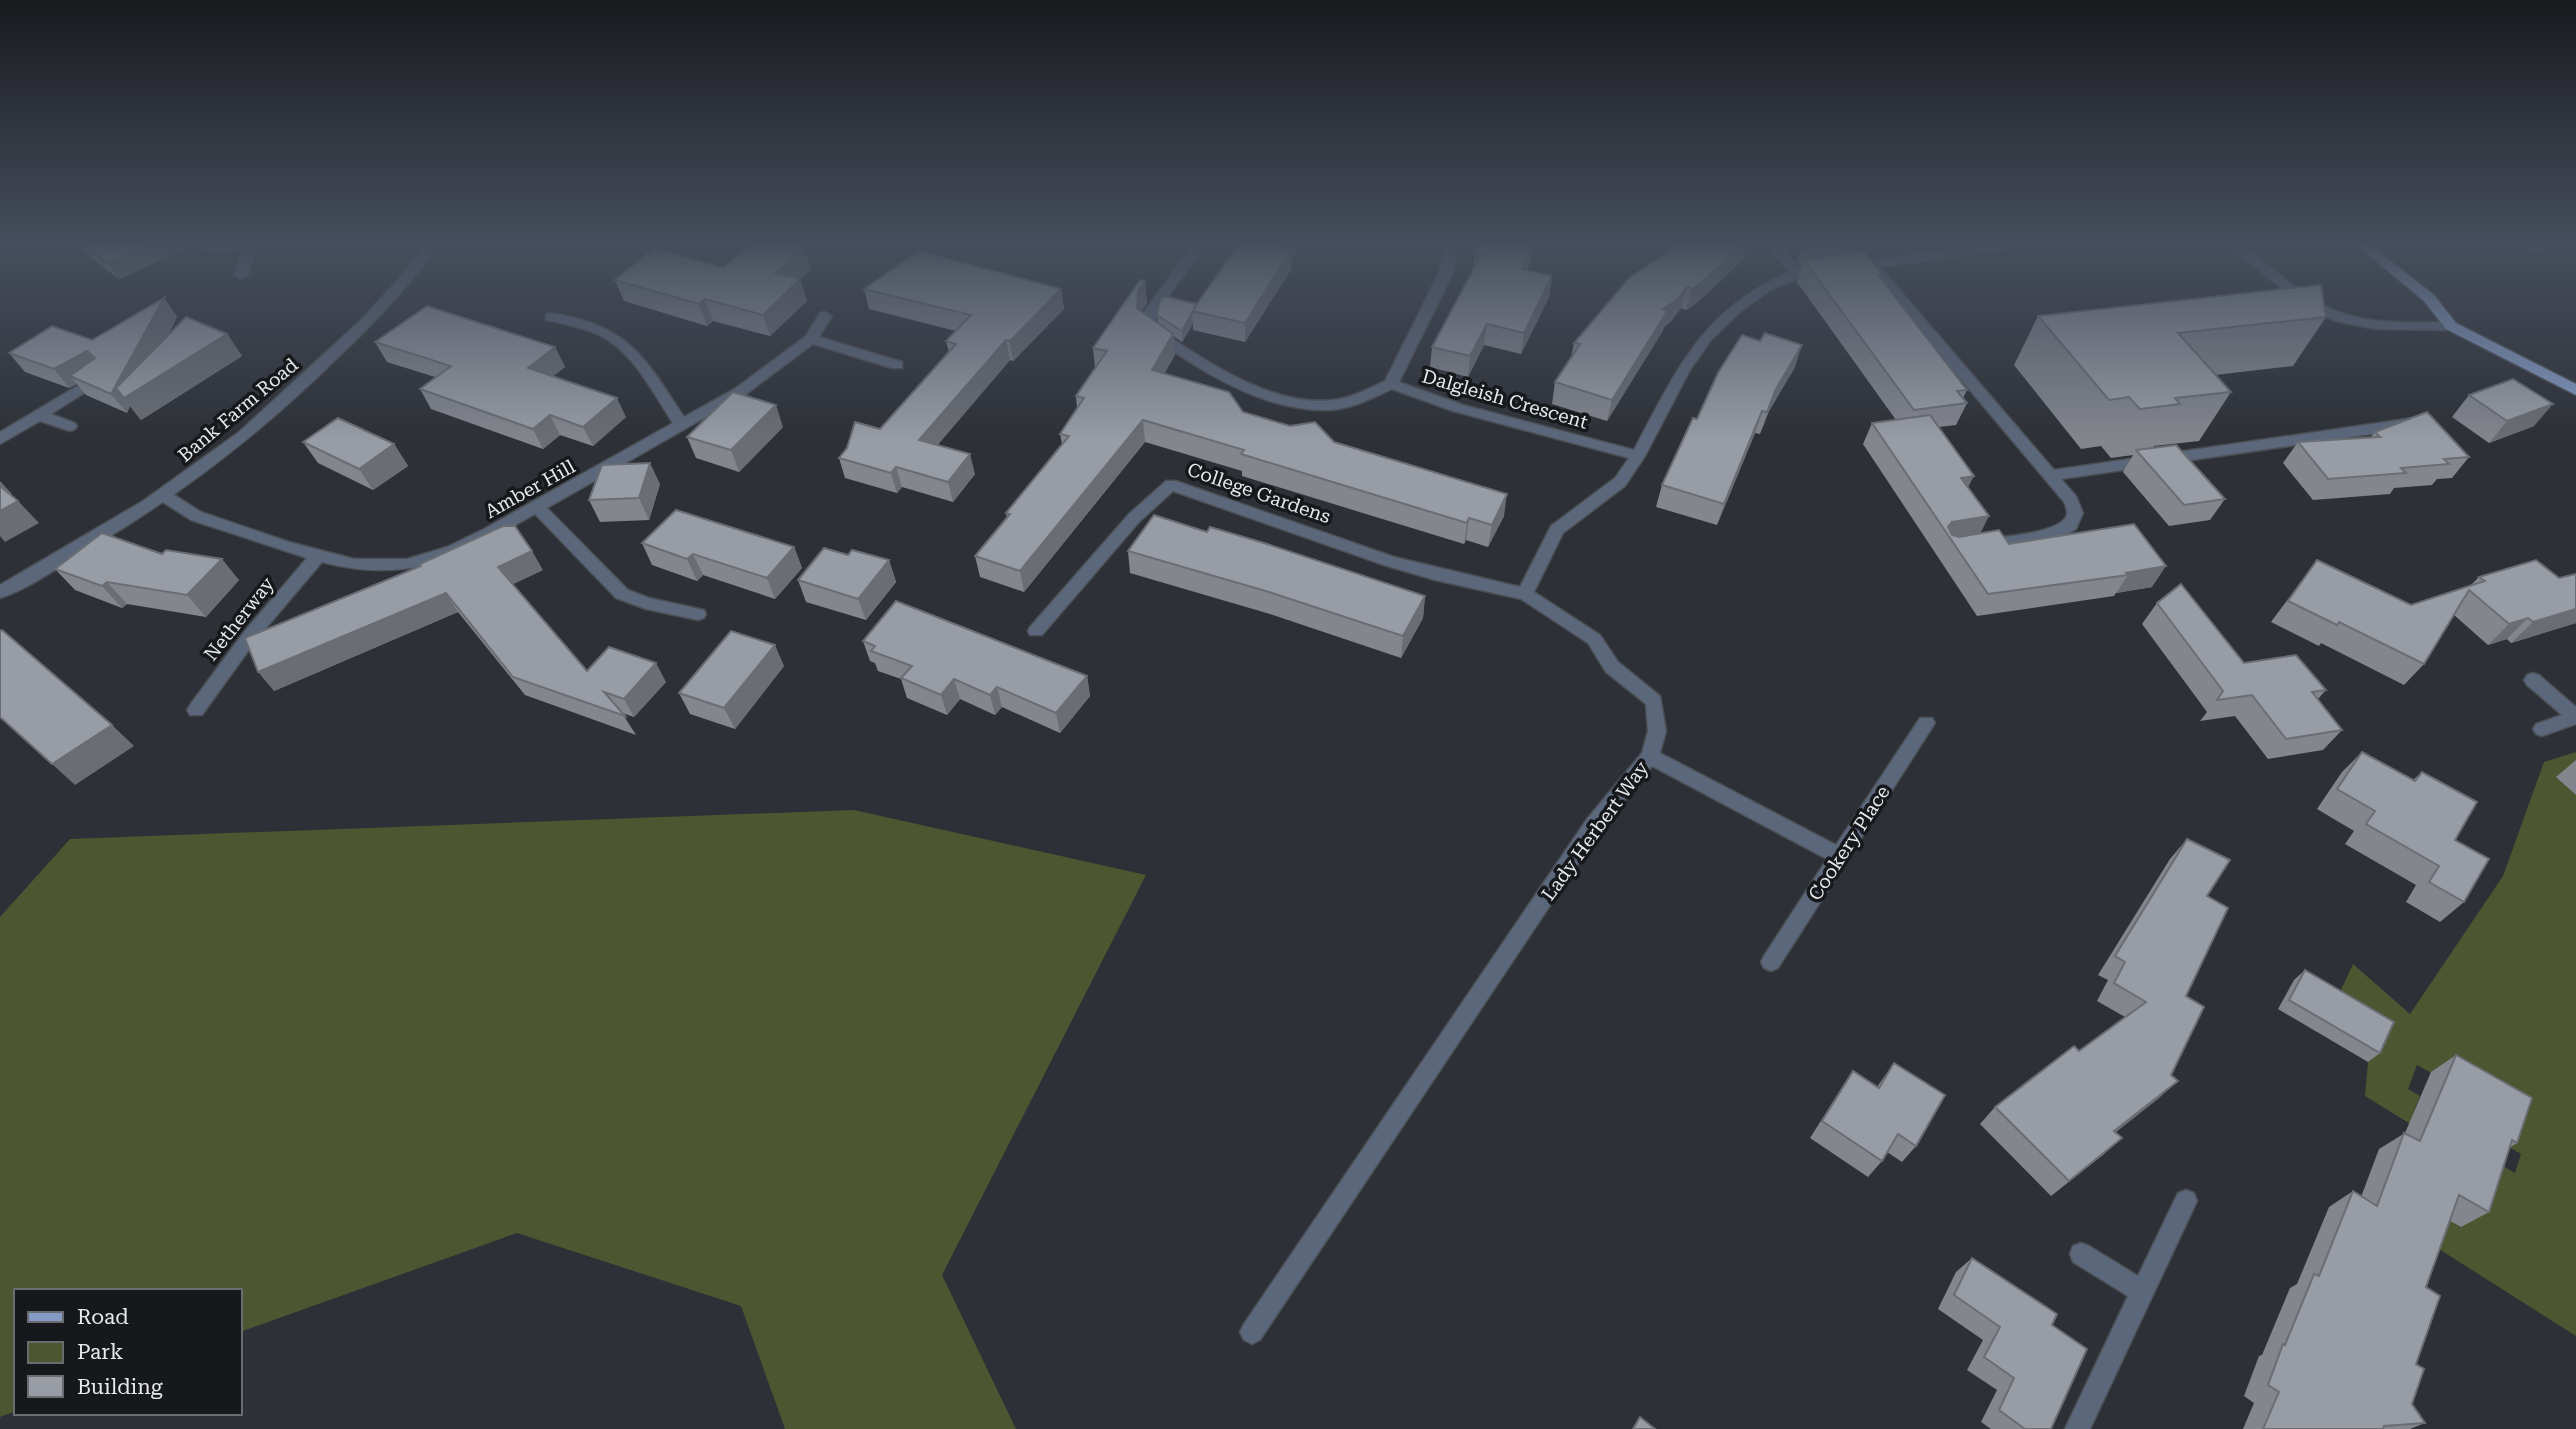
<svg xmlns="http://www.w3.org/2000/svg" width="2576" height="1429" font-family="'Roboto Serif',serif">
  <rect width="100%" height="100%" fill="#2d3036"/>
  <g fill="#4d5531" fill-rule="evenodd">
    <path d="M2576,752V771L2557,777L2576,795V1336L2420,1237L2430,1209L2461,1227L2412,1125L2365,1096L2368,1062L2335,1003L2353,964L2410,1014L2503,876L2544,762ZM2417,1065L2505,1114L2496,1140L2521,1154L2515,1173L2413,1114L2420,1096L2408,1089Z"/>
    <path d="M854,810L1146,875L942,1275L1016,1429H785L741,1306L517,1233L240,1332V1291H16V1411L0,1417V917L70,839Z"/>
  </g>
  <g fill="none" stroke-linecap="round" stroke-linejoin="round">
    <defs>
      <g id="minor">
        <path d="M244,242H258L248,275L241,279L234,275L243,249L209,252L203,248L209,244Z"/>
        <path d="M1195,242L1206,243L1157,313L1155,327C1204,360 1277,411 1339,399C1355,396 1370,388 1385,381L1440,271L1445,242H1457L1454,271L1399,382L1463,405L1634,450C1676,371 1702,309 1790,272L1762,242H1775L1801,269L1826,267V273L1801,277L1770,290L1740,312L1711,340L1690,370L1645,456L1625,486L1563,533L1534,592L1600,635L1618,662L1660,696L1666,731L1660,753L1836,845L1920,718H1932L1935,723L1778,968L1771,971L1764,968L1761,962L1764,956L1827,859L1652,766L1601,829L1260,1340L1252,1344L1244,1340L1240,1332L1244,1324L1587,819L1642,753L1648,731L1646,704L1606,672L1588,643L1521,599L1435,580L1384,565L1173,491L1139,522L1042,635H1030L1028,631L1030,627L1129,514L1166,481H1176L1394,557L1520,587L1551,526L1615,478L1629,458L1453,411L1392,389C1372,398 1352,409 1330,410C1275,412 1221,383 1176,353C1164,345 1150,338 1141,328L1143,313Z"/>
        <path d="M2005,242H2035L2029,246L1880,267L2054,470L2413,418L2420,423L2413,428L2061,479L2076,496L2083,513L2076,529L2063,537L1983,551L1977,549L1975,545L1983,539C2000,537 2066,533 2067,513C2067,509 2065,505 2064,502L1868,269L1852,271L1845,267L1852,263Z"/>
        <path d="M2218,242H2233L2240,245C2265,260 2285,281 2309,297C2352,326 2402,323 2451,322L2458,326L2451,330L2376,329L2335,321L2301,304L2252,264Z"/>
        <path d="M2531,242H2543L2540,252H2530Z"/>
        <path d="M825,312L832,316L819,337L902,362V368H892L813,344L746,394L547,508L628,590L649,598L704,610L706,614L704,618L698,620L646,609L616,598L535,514C460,557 410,585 322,562L256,640L202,715H190L187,710L190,705L244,632L307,558L191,520L158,499L155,495L158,491H168L201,512L289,542L354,559H407L447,547L484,529L673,423C653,393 633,351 599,335C582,327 564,324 546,320V314C556,312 568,317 578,319C636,334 653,371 684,417L736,388L806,336L820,313Z"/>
        <path d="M101,372L108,376L106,379L51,414L75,423L77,426L75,429L70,431L40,421L0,444V432Z"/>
        <path d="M2533,673L2539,675L2576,707V724L2542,736L2536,734L2533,729L2536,724L2562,715L2527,685L2524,680L2527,675Z"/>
        <path d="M2186,1190L2194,1193L2197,1201L2090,1429H2065L2128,1296L2073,1262L2070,1254L2073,1246L2081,1243L2089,1246L2138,1276L2178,1193Z"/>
      </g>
      <path id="tertiary" d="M428,242H440C409,288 370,327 330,365C254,439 176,498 84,552C58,567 29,589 0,598V585L143,501L239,432L361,320L404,273Z"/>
      <path id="primary" d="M2353,242H2366L2434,295L2456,323L2576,384V395L2446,329L2424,301Z"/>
    </defs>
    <use href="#minor" stroke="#4b4e53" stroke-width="3"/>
    <use href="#tertiary" stroke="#4b4e53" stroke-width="3"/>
    <use href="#primary" stroke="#4b4e53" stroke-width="3"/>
    <use href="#minor" fill="#5b677b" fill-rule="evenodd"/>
    <use href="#tertiary" fill="#5b677b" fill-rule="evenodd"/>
    <use href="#primary" fill="#849cc5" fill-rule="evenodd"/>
  </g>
  <g fill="#83868d">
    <path d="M70,242H201L119,279Z"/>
    <path d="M1240,242H1298V249L1292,258V268L1245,342L1193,330V324L1182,342L1173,336L1175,355L1164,374L1243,412L1334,442L1504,516L1488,547L1466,540L1464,544L1242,476V471L1145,442L1024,592L980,577L975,556L1007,518L1006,513L1062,444L1060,434L1077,408L1076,396L1095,367L1093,348L1145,281L1147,303L1141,311L1158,323L1157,315L1197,304Z"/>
    <path d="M1479,242H1538L1527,270L1552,276L1549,297L1521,354L1484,345L1468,377L1430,367L1432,347L1473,270L1475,253Z"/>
    <path d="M1804,242H1853L1849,253L1883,275L1882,279L1967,390L1963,398L1967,403L1956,425L1939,427L1968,487L1980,534L2009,544L2134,524L2152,587L2116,593L2114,596L1977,616L1863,444L1872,423L1896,420L1797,282L1802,266L1797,261Z"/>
    <path d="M804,247L811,269L800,279L807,301L770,336L713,321L707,326L624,301L615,280L723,268Z"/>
    <path d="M1753,250L1698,302L1686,310L1681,308L1671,321L1664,327L1662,332L1607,421L1552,404L1555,382L1571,358L1574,343Z"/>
    <path d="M864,289H1061L1064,309L1013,361L1010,360L937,445L975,474L953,502L902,487L897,493L845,478L839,458L880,429L949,352L946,341L956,331L869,309Z"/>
    <path d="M164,298L177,317L168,335L227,334L242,356L141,420L130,406L127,413L86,395L77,384L69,388L25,372L9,353L92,340Z"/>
    <path d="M2038,316L2326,317L2293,366L2215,375L2231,392L2199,441L2154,446L2153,448L2225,499L2210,520L2169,526L2123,472L2133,455L2111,458L2101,446L2081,449L2014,365Z"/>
    <path d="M375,342L555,347L565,367L553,376L626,417L593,446L560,435L543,449L431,409L420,389L435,377L387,362Z"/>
    <path d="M1795,367L1769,411L1760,434L1755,433L1717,525L1656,507L1662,485L1697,419Z"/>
    <path d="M2469,395L2534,426L2489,443L2452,417Z"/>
    <path d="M783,427L739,472L696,458L687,437Z"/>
    <path d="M2375,432L2469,457L2452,478L2437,479L2432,485L2394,488L2390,494L2313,500L2283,463L2298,442L2371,437Z"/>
    <path d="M303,442L394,444L408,466L373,490L318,463Z"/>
    <path d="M660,484L649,520L600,522L589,500Z"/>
    <path d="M1207,532L1425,596L1423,618L1401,658L1270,614L1130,573L1128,551Z"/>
    <path d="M642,543L794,547L802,568L775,599L703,575L697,581L652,565Z"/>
    <path d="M162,554L239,580L206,617L127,604L122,608L75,590L55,569Z"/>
    <path d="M848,555L889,560L896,582L866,620L806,602L798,580Z"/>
    <path d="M2317,560L2411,605L2471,585L2479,577L2576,623L2511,643L2507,639L2488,645L2454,615L2424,664L2404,685L2321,643L2319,646L2271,622Z"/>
    <path d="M543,570L513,584L587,671L666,682L634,717L622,713L636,735L525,695L458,612L274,691L245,638Z"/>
    <path d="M2157,603L2244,663L2326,690L2318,699L2342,730L2323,750L2268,759L2235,716L2200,721L2207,712L2142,624Z"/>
    <path d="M863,641L1087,676L1090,696L1060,733L1002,707L995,715L960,699L947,715L907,698L901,679L878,671L875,663L870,661Z"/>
    <path d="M784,666L735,729L690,714L679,693Z"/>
    <path d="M2362,752L2413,780L2422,772L2455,840L2464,902L2440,922L2406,902L2416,885L2345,844L2354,831L2317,809L2342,772Z"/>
    <path d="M2576,760V795L2556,777Z"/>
    <path d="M2187,839L2207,896L2186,996L2159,1098L2116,1132L2104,1154L2051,1196L1980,1124L1995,1107L2079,1051L2125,1017L2097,1001L2108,980L2098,975L2170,859Z"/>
    <path d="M2305,970L2380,1053L2368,1062L2278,1009L2294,980Z"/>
    <path d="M2456,1055L2517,1143L2509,1148L2489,1212L2461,1227L2450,1221L2426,1287L2416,1364L2412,1404L2425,1423L2410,1429H2243L2254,1403L2244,1396L2259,1356L2262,1355L2290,1288L2297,1284L2329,1207L2353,1191L2361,1197L2379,1149L2405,1133L2431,1072Z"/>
    <path d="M1894,1063L1916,1146L1902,1162L1887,1152L1882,1161L1868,1177L1810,1138L1841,1089L1853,1071L1877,1087Z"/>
    <path d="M1972,1258L2052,1325L2051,1429H1991L1981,1422L1997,1390L1967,1370L1983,1340L1938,1309L1956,1272Z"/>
  </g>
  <g fill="#6a6d73">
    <path d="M157,242H201L119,279L108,263Z"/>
    <path d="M1290,242H1298V249L1292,258V268L1245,342V323Z"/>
    <path d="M1533,242H1538L1519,290L1522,269Z"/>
    <path d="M1745,242H1756L1753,250L1698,302L1686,310L1692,289Z"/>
    <path d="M1833,242H1853L1846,260H1804L1809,245Z"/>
    <path d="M804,247L811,269L782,294L775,273Z"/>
    <path d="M1552,276L1549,297L1521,354L1524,333Z"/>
    <path d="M800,279L807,301L770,336L763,315Z"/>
    <path d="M1145,281L1147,303L1140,313L1137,308L1138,291Z"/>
    <path d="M1687,287L1681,308L1671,321L1664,327L1662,332L1607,421L1612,400L1663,309Z"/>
    <path d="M1061,289L1064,309L1013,361L1010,341Z"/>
    <path d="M164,298L177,317L140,389L227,334L242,356L141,420L116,388L130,406L127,413L111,394Z"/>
    <path d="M705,299L713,321L707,326L699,304Z"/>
    <path d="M1192,313L1193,324L1182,342V331Z"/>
    <path d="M1487,324L1484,345L1468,377L1470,356Z"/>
    <path d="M1173,334L1175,355L1154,392L1152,370Z"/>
    <path d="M1006,340L1010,360L925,460L919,440Z"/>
    <path d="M1802,345L1795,367L1769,411L1760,434L1776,389Z"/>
    <path d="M555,347L565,367L538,388L528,368Z"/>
    <path d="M87,351L102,370L70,376L77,384L69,388L54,369Z"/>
    <path d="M617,398L626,417L593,446L583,427Z"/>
    <path d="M2553,404L2534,426L2489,443L2507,421Z"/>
    <path d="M776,405L783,427L739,472L731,450Z"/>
    <path d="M1762,411L1755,433L1717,525L1724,504Z"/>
    <path d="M550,415L560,435L543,449L533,429Z"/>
    <path d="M1143,420L1145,442L1024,592L1020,571Z"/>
    <path d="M394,444L408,466L373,490L359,469Z"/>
    <path d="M970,454L975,474L953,502L948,482Z"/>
    <path d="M650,463L660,484L649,520L639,498Z"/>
    <path d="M896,467L902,487L897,493L891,473Z"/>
    <path d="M1974,476L1963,497L1961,478Z"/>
    <path d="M0,481L12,494L7,497L0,490Z"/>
    <path d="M1507,494L1504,516L1488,547L1492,525Z"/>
    <path d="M18,501L39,523L5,542L0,536V511Z"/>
    <path d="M1989,516L1978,538L1953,542L1946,532L1952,522Z"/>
    <path d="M1469,518L1466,540L1464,544L1467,523Z"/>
    <path d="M794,547L802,568L775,599L767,578Z"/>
    <path d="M532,551L543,570L509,586L498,567Z"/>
    <path d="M693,554L703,575L697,581L687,559Z"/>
    <path d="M222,559L239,580L206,617L187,595Z"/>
    <path d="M889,560L896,582L866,620L858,599Z"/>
    <path d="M2166,566L2152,587L2116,593L2128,575L2126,573Z"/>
    <path d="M107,582L127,604L122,608L102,586Z"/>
    <path d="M446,593L458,612L274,691L258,672Z"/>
    <path d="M1425,596L1423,618L1401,658L1403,636Z"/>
    <path d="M2576,609V623L2511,643L2533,622Z"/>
    <path d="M2528,618L2507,639L2488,645L2509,624Z"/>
    <path d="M775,645L784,666L735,729L724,708Z"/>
    <path d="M656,663L666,682L634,717L624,699Z"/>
    <path d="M1087,676L1090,696L1060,733L1056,713Z"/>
    <path d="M954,679L960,699L947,715L941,695Z"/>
    <path d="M997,687L1002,707L995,715L990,695Z"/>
    <path d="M112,725L134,746L75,785L52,764Z"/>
    <path d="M2178,1081L2159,1098L2096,1147L2114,1131Z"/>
    <path d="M2122,1138L2104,1154L2051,1196L2069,1181Z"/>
  </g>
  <g fill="#989ca4" stroke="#6a6d73" stroke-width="2">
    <path d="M79,242H157L108,263Z"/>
    <path d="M754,242H784L804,247L775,273L800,279L763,315L705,299L699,304L615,280L654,248L723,268Z"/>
    <path d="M1240,242H1290L1285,248L1292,249L1245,323L1192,311Z"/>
    <path d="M1479,242H1533L1522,269L1552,276L1524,333L1487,324L1470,356L1432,347L1481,255L1475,253Z"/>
    <path d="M1678,242H1745L1703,281L1692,289L1687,287L1677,300L1663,309L1668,310L1612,400L1555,382L1580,344L1574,343L1630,277L1659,258Z"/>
    <path d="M1806,242H1833L1809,245Z"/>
    <path d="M919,251L1061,289L1010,341L1006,340L919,440L970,454L948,482L896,467L891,473L839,458L847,448L855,422L880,429L956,344L946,341L971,315L864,289Z"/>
    <path d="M1863,251L1883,275H1879L1899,302L1967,390L1957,391L1967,403L1914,410L1804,260Z"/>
    <path d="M1140,280L1145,281L1138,291L1137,308L1173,334L1152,370L1229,392L1243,412L1290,426L1315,422L1334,442L1507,494L1492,525L1469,518L1467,523L1241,454L1244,450L1143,420L1020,571L975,556L1010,514L1006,513L1069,436L1060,434L1084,398L1076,396L1107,351L1093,348Z"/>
    <path d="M2321,285L2326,317L2178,333L2231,392L2175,398L2180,404L2140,409L2129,397L2109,400L2038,316Z"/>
    <path d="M1164,296L1197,304L1182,331L1157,315L1159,303Z"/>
    <path d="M164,298L111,394L70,376L95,358L87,351L54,369L9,353L52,326L92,340Z"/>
    <path d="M427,306L555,347L528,368L617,398L583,427L550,415L533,429L420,389L451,366L375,342Z"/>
    <path d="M186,317L227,334L124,398L116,388Z"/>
    <path d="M1765,333L1802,345L1776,389L1767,412L1762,411L1724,504L1662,485L1693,418L1697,419L1718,373L1742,335L1760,341Z"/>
    <path d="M2513,379L2553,404L2507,421L2469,395Z"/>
    <path d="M733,392L776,405L731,450L687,437Z"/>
    <path d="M2427,412L2469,457L2444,459L2449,464L2401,468L2406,473L2328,479L2298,442L2380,437L2375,432Z"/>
    <path d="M1930,415L1974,476L1961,478L1989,516L1952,522L1948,527L1952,535L1959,537L1999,530L2009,544L2134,524L2166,566L2126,573L2128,575L1988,594L1872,423Z"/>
    <path d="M338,418L394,444L359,469L303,442Z"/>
    <path d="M2176,445L2225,499L2184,505L2136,450Z"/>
    <path d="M650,463L639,498L589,500L602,465Z"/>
    <path d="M0,486L18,501L0,511Z"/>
    <path d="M676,510L794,547L767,578L693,554L687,559L642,543Z"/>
    <path d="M1154,515L1207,532L1210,527L1264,543L1425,596L1403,636L1269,592L1128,551Z"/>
    <path d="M503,526H515L532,551L498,567L587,671L609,647L656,663L624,699L604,692L625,716L513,677L446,593L258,672L245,638L421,566L420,564Z"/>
    <path d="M102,533L162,554L166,550L222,559L187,595L107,582L102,586L55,569Z"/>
    <path d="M824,548L848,555L852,550L889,560L858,599L798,580Z"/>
    <path d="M2317,560L2411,605L2485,581L2479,577L2536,560L2559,578L2576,574V609L2533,622L2528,618L2509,624L2469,590L2424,664L2339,622L2337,625L2288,601Z"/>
    <path d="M2181,584L2244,663L2296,655L2326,690L2312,692L2342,730L2286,739L2252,695L2217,700L2223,691L2157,603Z"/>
    <path d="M896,601L1087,676L1056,713L997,687L990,695L954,679L941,695L901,678L912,666L871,651L875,646L863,641Z"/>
    <path d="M2,630L112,725L52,764L0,717V631Z"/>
    <path d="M731,631L775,645L724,708L679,693Z"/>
    <path d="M2362,752L2415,781L2422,772L2477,802L2455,840L2489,859L2464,902L2429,882L2439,866L2366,824L2375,811L2337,789Z"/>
    <path d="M2187,839L2230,860L2207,896L2228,908L2186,996L2204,1007L2171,1075L2178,1081L2114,1131L2122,1138L2069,1181L1995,1107L2074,1046L2079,1051L2146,1002L2114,983L2125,962L2115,956Z"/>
    <path d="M2305,970L2394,1022L2380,1053L2289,1000Z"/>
    <path d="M2456,1055L2532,1098L2517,1143L2512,1140L2489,1212L2459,1195L2426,1287L2440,1296L2416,1364L2424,1369L2412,1404L2425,1423L2384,1426L2383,1429H2263L2279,1392L2268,1385L2283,1344L2285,1345L2314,1274L2319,1276L2353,1191L2377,1206L2404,1133L2420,1141Z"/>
    <path d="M1894,1063L1945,1095L1916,1146L1898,1134L1882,1161L1822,1121L1853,1071L1879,1088Z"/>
    <path d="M1972,1258L2057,1314L2052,1325L2087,1349L2051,1429H2025L1999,1410L2014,1378L1984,1357L2000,1327L1954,1295Z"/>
    <path d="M1640,1417L1655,1429H1633Z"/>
  </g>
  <linearGradient id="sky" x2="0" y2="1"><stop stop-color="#191a1e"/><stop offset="0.55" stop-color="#464e5d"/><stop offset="1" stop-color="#464e5d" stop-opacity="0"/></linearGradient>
  <rect width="2576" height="442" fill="url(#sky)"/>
  <g text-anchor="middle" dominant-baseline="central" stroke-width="7" stroke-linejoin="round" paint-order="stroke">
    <g font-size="19" fill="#e7e9ed" stroke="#17181b">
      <text transform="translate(1505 399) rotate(16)">Dalgleish Crescent</text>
      <text transform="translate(238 410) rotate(-40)">Bank Farm Road</text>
      <text transform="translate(530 489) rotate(-29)">Amber Hill</text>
      <text transform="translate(1259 493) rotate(19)">College Gardens</text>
      <text transform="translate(239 619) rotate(-52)">Netherway</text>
      <text transform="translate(1595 831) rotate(-54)">Lady Herbert Way</text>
      <text transform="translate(1849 843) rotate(-57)">Cookery Place</text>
    </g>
  </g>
  <rect x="14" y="1289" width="228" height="126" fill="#17181b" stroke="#6a6c6f" stroke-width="2"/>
  <rect x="28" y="1312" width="35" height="10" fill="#849cc5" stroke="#6a6c6f" stroke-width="2"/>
  <text x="77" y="1324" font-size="21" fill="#e7e9ed">Road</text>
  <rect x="28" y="1342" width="35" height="21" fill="#4d5531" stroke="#6a6c6f" stroke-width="2"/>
  <text x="77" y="1359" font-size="21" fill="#e7e9ed">Park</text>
  <rect x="28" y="1376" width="35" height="21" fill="#989ca4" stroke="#6a6c6f" stroke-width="2"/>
  <text x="77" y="1394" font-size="21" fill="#e7e9ed">Building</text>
</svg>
